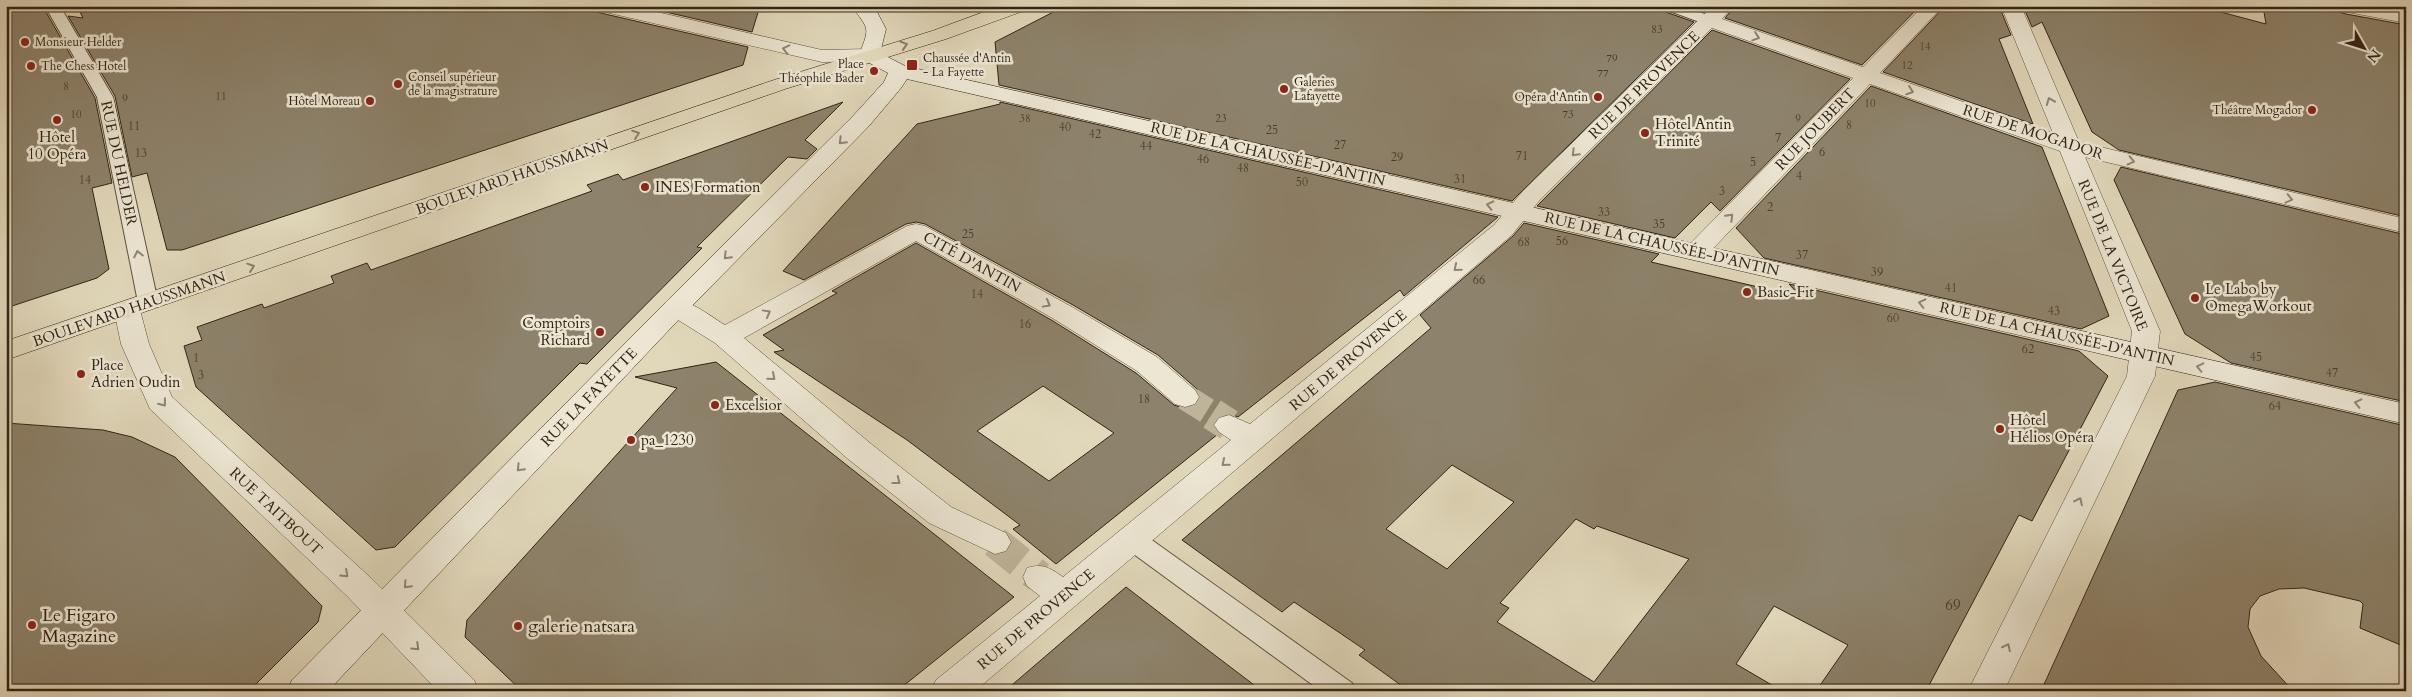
<svg xmlns="http://www.w3.org/2000/svg" width="2412" height="697" font-family="Cardo,serif">
  <rect width="100%" height="100%" fill="#e1d8bb"/>
  <filter id="stains"><feTurbulence type="fractalNoise" baseFrequency=".004" numOctaves="4"/><feColorMatrix values="0 0 0 0 .2 0 0 0 0 .09 0 0 0 0 .02 0 0 0 .5 -.17"/></filter>
  <radialGradient id="worn" r=".72"><stop offset=".6" stop-color="#630" stop-opacity="0"/><stop offset="1" stop-color="#630" stop-opacity=".3"/></radialGradient>
  <g fill="#8d826b" stroke="#322415" fill-rule="evenodd">
    <path d="M6,6L46,12L95,98L112,183L92,188L109,269L97,278L6,308Z"/>
    <path d="M77,6H594L597,12L605,14L748,47L743,65L182,250H167L147,173L132,177L115,96L68,16L83,18Z"/>
    <path d="M640,6H760L752,32Z"/>
    <path d="M1065,6H1660L1663,11L1694,22L1512,201L999,85L995,42Z"/>
    <path d="M1735,6H1920L1862,65L1725,18Z"/>
    <path d="M1945,6H1999L2011,35L1999,39L2033,124L1883,72Z"/>
    <path d="M2023,6H2198L2266,24L2263,6H2336L2339,12L2346,14L2406,25V217L2119,150L2092,132L2042,22L2032,27Z"/>
    <path d="M1712,30L1850,79L1720,211L1711,202L1675,238L1537,206Z"/>
    <path d="M1871,86L2042,147L2109,316L2081,329L1764,258L1736,228Z"/>
    <path d="M843,102L805,140L817,149L807,159L788,157L697,247L702,248L587,364L580,363L395,547L376,550L196,387L184,346L202,340L197,327L262,304L264,308L334,283L331,276L367,263L371,270L592,191L587,185L618,174L623,180Z"/>
    <path d="M1000,102L1498,217L1404,296L1400,290L1238,417L1228,413L1217,417L1212,425L1218,434L1056,564L1013,529L1020,525L907,440L774,352L784,350L763,335L837,293L832,291L916,243L1053,321L1136,373L1174,405L1186,409L1197,405L1201,398L1197,389L1158,355L1073,305L925,224L916,222L906,224L804,280L783,271L917,124L1000,104ZM1043,386L1114,433L1049,481L977,431Z"/>
    <path d="M2121,167L2406,235V402L2231,363L2185,334L2114,180Z"/>
    <path d="M1524,223L1659,254L1651,262L1801,297L1789,284L2079,351L2108,376L2032,521L2019,515L1926,691H1816L1848,645L1774,606L1736,664L1782,691H1409L1359,655L1365,650L1294,602L1282,612L1182,540L1431,328L1420,315L1513,236ZM1452,465L1514,502L1447,569L1386,529ZM1576,519L1594,529L1597,526L1689,559L1594,682L1497,622L1509,608L1500,603Z"/>
    <path d="M716,362L1014,597L897,691H522L465,637L467,620L677,388L635,377Z"/>
    <path d="M2215,382L2406,426V619L2403,646L2360,628L2363,604L2360,601L2304,588L2279,589L2260,596L2250,609L2248,627L2261,656L2293,691H2041L2178,390Z"/>
    <path d="M6,423L103,430L132,437L175,457L322,606L318,622L249,691H6Z"/>
    <path d="M1126,587L1208,650L1262,691H1005Z"/>
  </g>
  <g fill="none" stroke-linecap="round" stroke-linejoin="round">
    <path stroke="#beb49a" stroke-width="26" stroke-dasharray="26 13" stroke-linecap="butt" d="M1185,397L1214,415"/>
    <g stroke="#beb49a" stroke-width="32" stroke-dasharray="32 16" stroke-linecap="butt">
      <path d="M1212,414L1229,425"/>
      <path d="M995,542L1039,577"/>
    </g>
    <defs>
      <g id="pedestrian">
        <path d="M45,6H60L113,97L158,302L155,307L148,308L141,307L138,302L97,97Z"/>
        <path d="M1662,6H1684L1715,18L1718,21L1715,24H1705L1664,9Z"/>
        <path d="M1133,531L1142,533L1352,683L1356,691H1321L1124,547L1121,540L1124,533Z"/>
      </g>
      <g id="minor">
        <path d="M596,6H631L822,50L869,49L876,51L879,55L876,59L869,61L822,62L605,12L598,10Z"/>
        <path d="M1713,6H1733L1722,19L1863,67L1923,6H1943L1880,73L2053,133L2001,6H2021L2079,142L2406,219V233L2085,157L2160,331L2155,376L2004,691H1968L2127,376L2132,331L2060,151L1870,84L1705,257L1696,260L1687,257L1683,252L1687,247L1853,78L1712,28L1539,201L1512,235L975,691H931L936,680L1040,596L1027,586L1023,577L1027,568C1043,563 1050,568 1063,577L1231,440L1219,432L1214,425L1219,418L1229,415L1250,424L1494,225L1523,191Z"/>
        <path d="M2338,6H2380L2406,11V23L2347,12L2340,10Z"/>
        <path d="M916,224L925,226L1072,307L1157,357L1195,390L1199,397L1195,404L1185,407L1175,404L1137,371L1054,319L916,241L744,338L870,443L951,507L1006,533L1011,542L1006,551L995,554L929,523L848,459L715,343L667,313L663,307L667,301C687,296 708,315 725,325L907,226Z"/>
        <path d="M127,302L136,304L140,310L149,344L172,397L371,578L474,680L479,691H438L347,596L150,409L121,344L114,310L118,304Z"/>
      </g>
      <path id="secondary" d="M852,6H872L875,8L886,29L880,53L905,66L2406,404V424L907,79L901,88L869,126L685,313L328,691H287L292,680L667,301L853,116L884,82L888,73L862,59L859,55C871,25 868,30 852,6Z"/>
      <path id="primary" d="M1000,6H1028L1026,10L946,39L785,89L6,360V341L771,81L932,31Z"/>
    </defs>
    <use href="#pedestrian" stroke="#5e513e" stroke-width="2"/>
    <use href="#minor" stroke="#5e513e" stroke-width="1"/>
    <use href="#secondary" stroke="#322415" stroke-width="1"/>
    <use href="#primary" stroke="#322415" stroke-width="1"/>
    <use href="#pedestrian" fill="#ece6d3" fill-rule="evenodd"/>
    <use href="#minor" fill="#ece6d3" fill-rule="evenodd"/>
    <use href="#secondary" fill="#ece6d3" fill-rule="evenodd"/>
    <use href="#primary" fill="#e1d8bb" fill-rule="evenodd"/>
  </g>
  <defs><path id="oneway-chevron" d="M-2-3.5L2.5 0L-2 3.5" fill="none" stroke-width="1.6" stroke-linecap="round" stroke-linejoin="round" transform="scale(1.25)"/></defs>
  <g stroke="#8f8574">
    <use href="#oneway-chevron" transform="translate(1756 37) rotate(19)"/>
    <use href="#oneway-chevron" transform="translate(786 49) rotate(-167)"/>
    <use href="#oneway-chevron" transform="translate(1910 91) rotate(19)"/>
    <use href="#oneway-chevron" transform="translate(2050 101) rotate(-112)"/>
    <use href="#oneway-chevron" transform="translate(842 141) rotate(135)"/>
    <use href="#oneway-chevron" transform="translate(1575 153) rotate(135)"/>
    <use href="#oneway-chevron" transform="translate(2131 161) rotate(13)"/>
    <use href="#oneway-chevron" transform="translate(2289 199) rotate(13)"/>
    <use href="#oneway-chevron" transform="translate(1490 205) rotate(-167)"/>
    <use href="#oneway-chevron" transform="translate(1730 217) rotate(-46)"/>
    <use href="#oneway-chevron" transform="translate(138 254) rotate(-102)"/>
    <use href="#oneway-chevron" transform="translate(727 256) rotate(135)"/>
    <use href="#oneway-chevron" transform="translate(1457 268) rotate(140)"/>
    <use href="#oneway-chevron" transform="translate(1922 303) rotate(-167)"/>
    <use href="#oneway-chevron" transform="translate(1047 304) rotate(29)"/>
    <use href="#oneway-chevron" transform="translate(767 313) rotate(-29)"/>
    <use href="#oneway-chevron" transform="translate(2200 367) rotate(-167)"/>
    <use href="#oneway-chevron" transform="translate(772 377) rotate(41)"/>
    <use href="#oneway-chevron" transform="translate(163 403) rotate(52)"/>
    <use href="#oneway-chevron" transform="translate(2358 403) rotate(-167)"/>
    <use href="#oneway-chevron" transform="translate(1225 463) rotate(140)"/>
    <use href="#oneway-chevron" transform="translate(520 468) rotate(134)"/>
    <use href="#oneway-chevron" transform="translate(897 481) rotate(38)"/>
    <use href="#oneway-chevron" transform="translate(2079 501) rotate(-64)"/>
    <use href="#oneway-chevron" transform="translate(345 574) rotate(43)"/>
    <use href="#oneway-chevron" transform="translate(407 585) rotate(133)"/>
    <use href="#oneway-chevron" transform="translate(416 647) rotate(44)"/>
    <use href="#oneway-chevron" transform="translate(2007 647) rotate(-64)"/>
  </g>
  <g stroke="#8a7e68">
    <use href="#oneway-chevron" transform="translate(904 45) rotate(-17)"/>
    <use href="#oneway-chevron" transform="translate(636 134) rotate(-19)"/>
    <use href="#oneway-chevron" transform="translate(251 267) rotate(-19)"/>
  </g>
  <g fill="#8f2418" stroke="#ece6d3" stroke-width="2">
    <circle cx="25" cy="42" r="5"/>
    <rect x="906" y="59" width="12" height="12" rx="2.5"/>
    <circle cx="31" cy="66" r="5"/>
    <circle cx="874" cy="71" r="5"/>
    <circle cx="398" cy="84" r="5"/>
    <circle cx="1284" cy="89" r="5"/>
    <circle cx="1598" cy="97" r="5"/>
    <circle cx="370" cy="101" r="5"/>
    <circle cx="2312" cy="110" r="5"/>
    <circle cx="57" cy="120" r="5"/>
    <circle cx="1645" cy="133" r="5"/>
    <circle cx="645" cy="187" r="5"/>
    <circle cx="1747" cy="292" r="5"/>
    <circle cx="2195" cy="298" r="5"/>
    <circle cx="600" cy="332" r="5"/>
    <circle cx="81" cy="374" r="5"/>
    <circle cx="715" cy="405" r="5"/>
    <circle cx="2000" cy="429" r="5"/>
    <circle cx="631" cy="440" r="5"/>
    <circle cx="32" cy="625" r="5"/>
    <circle cx="518" cy="626" r="5"/>
  </g>
  <g text-anchor="middle" dominant-baseline="central" stroke-width="5" stroke-linejoin="round" paint-order="stroke">
    <g font-size="11" fill="#493c2a">
      <text x="1657" y="29">83</text>
      <text x="1925" y="46">14</text>
      <text x="1612" y="58">79</text>
      <text x="1907" y="65">12</text>
      <text x="1603" y="73">77</text>
      <text x="66" y="86">8</text>
      <text x="221" y="96">11</text>
      <text x="125" y="98">9</text>
      <text x="1870" y="103">10</text>
      <text x="76" y="114">10</text>
      <text x="1568" y="114">73</text>
      <text x="1025" y="118">38</text>
      <text x="1221" y="118">23</text>
      <text x="1798" y="118">9</text>
    </g>
    <g font-size="12" fill="#322415" stroke="#ece6d3" text-anchor="start">
      <text x="35" y="42">Monsieur Helder</text>
      <text x="923" y="58">Chaussée d'Antin<tspan x="923" dy="14">- La Fayette</tspan></text>
      <text x="864" y="64" text-anchor="end">Place<tspan x="864" dy="14">Théophile Bader</tspan></text>
      <text x="41" y="66">The Chess Hotel</text>
      <text x="408" y="77">Conseil supérieur<tspan x="408" dy="14">de la magistrature</tspan></text>
      <text x="1294" y="82">Galeries<tspan x="1294" dy="14">Lafayette</tspan></text>
      <text x="1588" y="97" text-anchor="end">Opéra d'Antin</text>
      <text x="360" y="101" text-anchor="end">Hôtel Moreau</text>
      <text x="2302" y="110" text-anchor="end">Théâtre Mogador</text>
    </g>
    <g font-size="12" fill="#493c2a">
      <text x="1849" y="125">8</text>
      <text x="134" y="126">11</text>
      <text x="1065" y="127">40</text>
      <text x="1272" y="130">25</text>
      <text x="1095" y="134">42</text>
      <text x="1778" y="138">7</text>
      <text x="1340" y="145">27</text>
      <text x="1146" y="146">44</text>
      <text x="1822" y="152">6</text>
      <text x="141" y="153">13</text>
      <text x="1522" y="156">71</text>
      <text x="1397" y="157">29</text>
      <text x="1203" y="159">46</text>
      <text x="1753" y="162">5</text>
      <text x="1243" y="168">48</text>
      <text x="1799" y="176">4</text>
      <text x="1460" y="179">31</text>
      <text x="85" y="180">14</text>
      <text x="1302" y="182">50</text>
      <text x="1722" y="191">3</text>
      <text x="1770" y="207">2</text>
      <text x="1604" y="212">33</text>
      <text x="1659" y="224">35</text>
      <text x="968" y="234">25</text>
      <text x="1562" y="241">56</text>
      <text x="1524" y="242">68</text>
      <text x="1802" y="255">37</text>
      <text x="1877" y="272">39</text>
      <text x="1479" y="280">66</text>
      <text x="1951" y="288">41</text>
      <text x="977" y="294">14</text>
      <text x="2054" y="311">43</text>
      <text x="1893" y="318">60</text>
      <text x="1025" y="324">16</text>
      <text x="2028" y="349">62</text>
      <text x="2256" y="357">45</text>
      <text x="196" y="358">1</text>
      <text x="2332" y="373">47</text>
      <text x="201" y="375">3</text>
      <text x="1144" y="399">18</text>
      <text x="2275" y="406">64</text>
    </g>
    <g font-size="15" fill="#322415" stroke="#ece6d3">
      <text transform="translate(1644 85) rotate(-44)">RUE DE PROVENCE</text>
      <text transform="translate(1815 129) rotate(-46)">RUE JOUBERT</text>
      <text transform="translate(2033 132) rotate(18)">RUE DE MOGADOR</text>
      <text transform="translate(1268 154) rotate(13)">RUE DE LA CHAUSSÉE-D'ANTIN</text>
      <text transform="translate(119 163) rotate(78)">RUE DU HELDER</text>
      <text transform="translate(512 177) rotate(-19)">BOULEVARD HAUSSMANN</text>
      <text transform="translate(1662 244) rotate(13)">RUE DE LA CHAUSSÉE-D'ANTIN</text>
      <text transform="translate(2113 255) rotate(68)">RUE DE LA VICTOIRE</text>
      <text transform="translate(972 262) rotate(29)">CITÉ D'ANTIN</text>
      <text transform="translate(129 309) rotate(-19)">BOULEVARD HAUSSMANN</text>
      <text transform="translate(2057 334) rotate(13)">RUE DE LA CHAUSSÉE-D'ANTIN</text>
      <text transform="translate(1348 360) rotate(-40)">RUE DE PROVENCE</text>
      <text transform="translate(589 397) rotate(-46)">RUE LA FAYETTE</text>
      <text transform="translate(276 511) rotate(43)">RUE TAITBOUT</text>
      <text transform="translate(1036 619) rotate(-40)">RUE DE PROVENCE</text>
    </g>
    <g font-size="15" fill="#322415" stroke="#ece6d3" text-anchor="start">
      <text x="1655" y="124">Hôtel Antin<tspan x="1655" dy="17">Trinité</tspan></text>
      <text x="57" y="137" text-anchor="middle">Hôtel<tspan x="57" dy="17">10 Opéra</tspan></text>
      <text x="655" y="187">INES Formation</text>
      <text x="2205" y="289">Le Labo by<tspan x="2205" dy="17">OmegaWorkout</tspan></text>
      <text x="1757" y="292">Basic-Fit</text>
      <text x="590" y="323" text-anchor="end">Comptoirs<tspan x="590" dy="17">Richard</tspan></text>
      <text x="91" y="365">Place<tspan x="91" dy="17">Adrien Oudin</tspan></text>
      <text x="725" y="405">Excelsior</text>
      <text x="2010" y="420">Hôtel<tspan x="2010" dy="17">Hélios Opéra</tspan></text>
      <text x="641" y="440">pa_1230</text>
    </g>
    <g font-size="15" fill="#493c2a">
      <text x="1953" y="605">69</text>
    </g>
    <g font-size="18" fill="#322415" stroke="#ece6d3" text-anchor="start">
      <text x="42" y="615">Le Figaro<tspan x="42" dy="21">Magazine</tspan></text>
      <text x="528" y="626">galerie natsara</text>
    </g>
  </g>
  <rect width="2412" height="697" fill="none" stroke="#e1d8bb" stroke-width="25"/>
  <rect x="8" y="8" width="2397" height="682" fill="none" stroke="#322415" stroke-width="2.5"/>
  <rect x="12" y="12" width="2387" height="672" fill="none" stroke="#322415"/>
  <g transform="translate(2364 48) rotate(129)" stroke="#ece6d3" stroke-width="4" paint-order="stroke">
  <path d="M0-4L9 19L0 12L-9 19Z" fill="#322415"/>
  <text y="-8" font-size="14" font-weight="bold" text-anchor="middle" fill="#322415">N</text>
  </g>
  <rect width="100%" height="100%" filter="url(#stains)"/>
  <rect width="100%" height="100%" fill="url(#worn)"/>
</svg>
